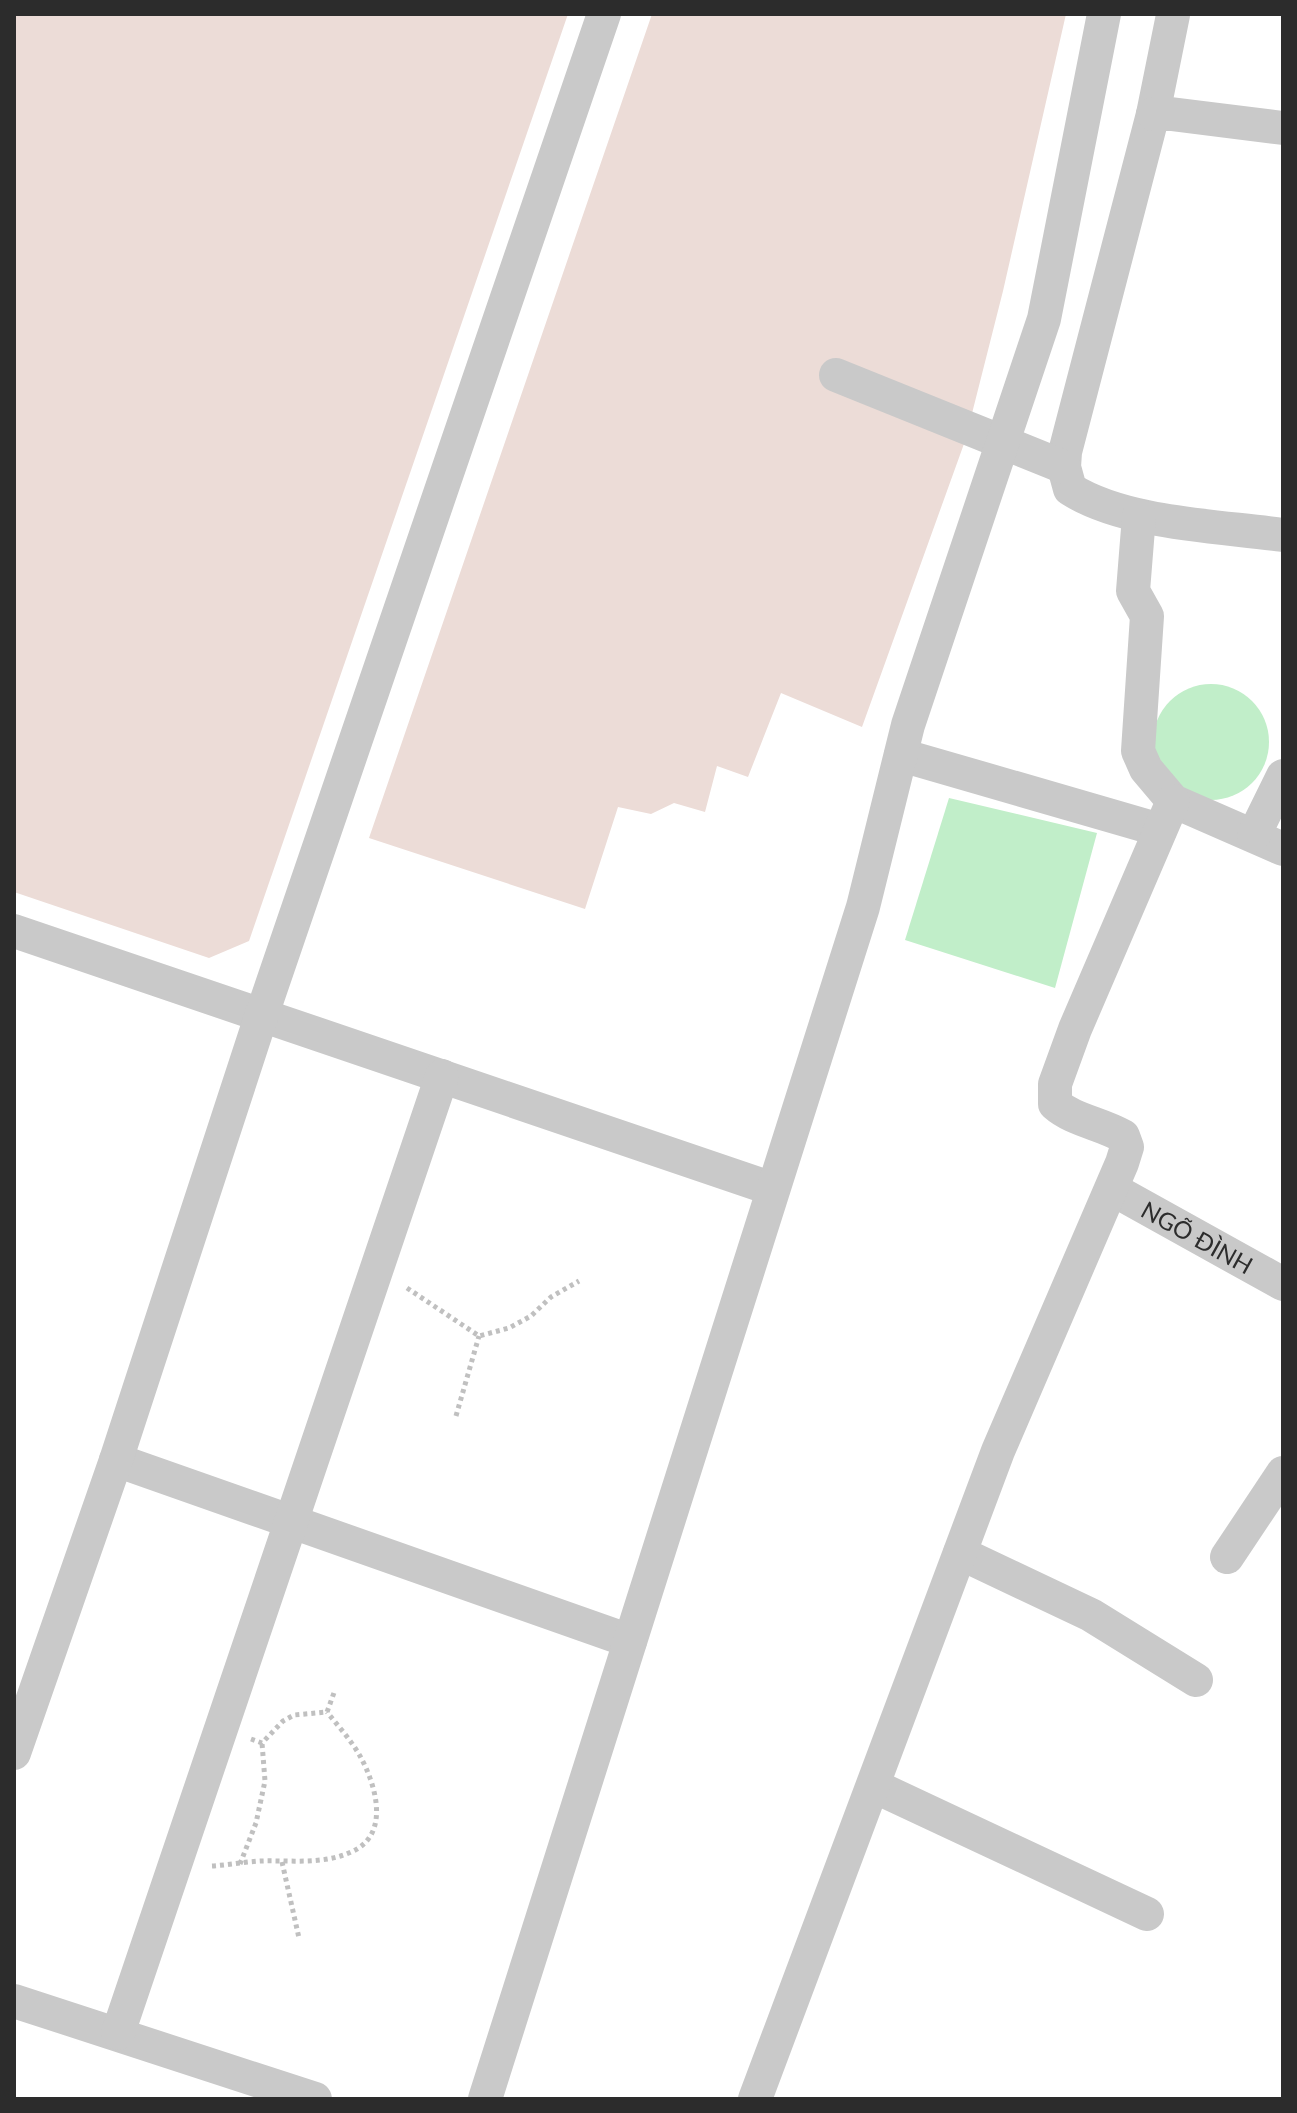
<svg xmlns="http://www.w3.org/2000/svg" width="1297" height="2113" font-family="Lato,sans-serif">
  <rect width="100%" height="100%" fill="#fff"/>
  <g fill="#ecdcd7">
    <path d="M14,14H568L249,941L209,958L14,892Z"/>
    <path d="M652,14H1066L1003,291L965,441L862,727L781,693L748,777L717,766L705,812L674,803L651,814L618,807L585,909L369,838Z"/>
  </g>
  <g fill="#c1eec9">
    <circle cx="1211" cy="742" r="58"/>
    <path d="M949,798L1097,833L1055,988L905,940Z"/>
  </g>
  <g fill="none" stroke-linecap="round" stroke-linejoin="round">
    <g stroke="#c0c0c0" stroke-width="5" stroke-dasharray="4 4" stroke-linecap="butt">
      <path d="M407,1288L479,1336L509,1328L531,1316L551,1297L579,1281"/>
      <path d="M456,1416L479,1336"/>
      <path d="M251,1739L262,1743L283,1721L294,1715L327,1712L335,1690"/>
      <path d="M282,1862L299,1938"/>
      <path d="M240,1864L256,1823L265,1781L262,1743"/>
      <path d="M212,1866C228,1865 244,1862 260,1861C290,1860 323,1865 351,1852C391,1835 376,1785 360,1756C351,1740 338,1726 327,1712"/>
    </g>
    <g stroke="#c9c9c9" stroke-width="34">
      <path d="M1173,15L1153,114L1065,452L1064,467L1070,489C1125,524 1219,526 1283,535"/>
      <path d="M1153,114H1171L1283,128"/>
      <path d="M836,375L1064,467"/>
      <path d="M1139,516L1133,591L1147,616L1138,751L1146,769L1173,801L1283,849"/>
      <path d="M901,755L1160,830"/>
      <path d="M1254,835L1283,776"/>
      <path d="M14,931L773,1189"/>
      <path id="s1" d="M1112,1189L1283,1284"/>
      <path d="M116,1460L630,1641"/>
      <path d="M960,1553L1091,1615L1196,1680"/>
      <path d="M1227,1557L1283,1473"/>
      <path d="M14,1753L116,1460L260,1020L604,14"/>
      <path d="M874,1786L1147,1914"/>
      <path d="M14,2001L315,2099"/>
      <path d="M118,2033L442,1076"/>
      <path d="M485,2099L863,907L908,725L1044,319L1104,14"/>
      <path d="M755,2099L998,1451L1122,1163L1127,1147L1123,1136C1100,1123 1073,1120 1055,1104V1084L1075,1029L1173,801"/>
    </g>
  </g>
  <g text-anchor="middle" dominant-baseline="central" stroke-width="8" stroke-linejoin="round" paint-order="stroke">
    <g font-size="24" fill="#2c2c2c" stroke="#fff">
      <text stroke="none"><textPath href="#s1" startOffset="98">NGÕ ĐÌNH</textPath></text>
    </g>
  </g>
  <rect width="1297" height="2113" fill="none" stroke="#2c2c2c" stroke-width="32"/>
</svg>
